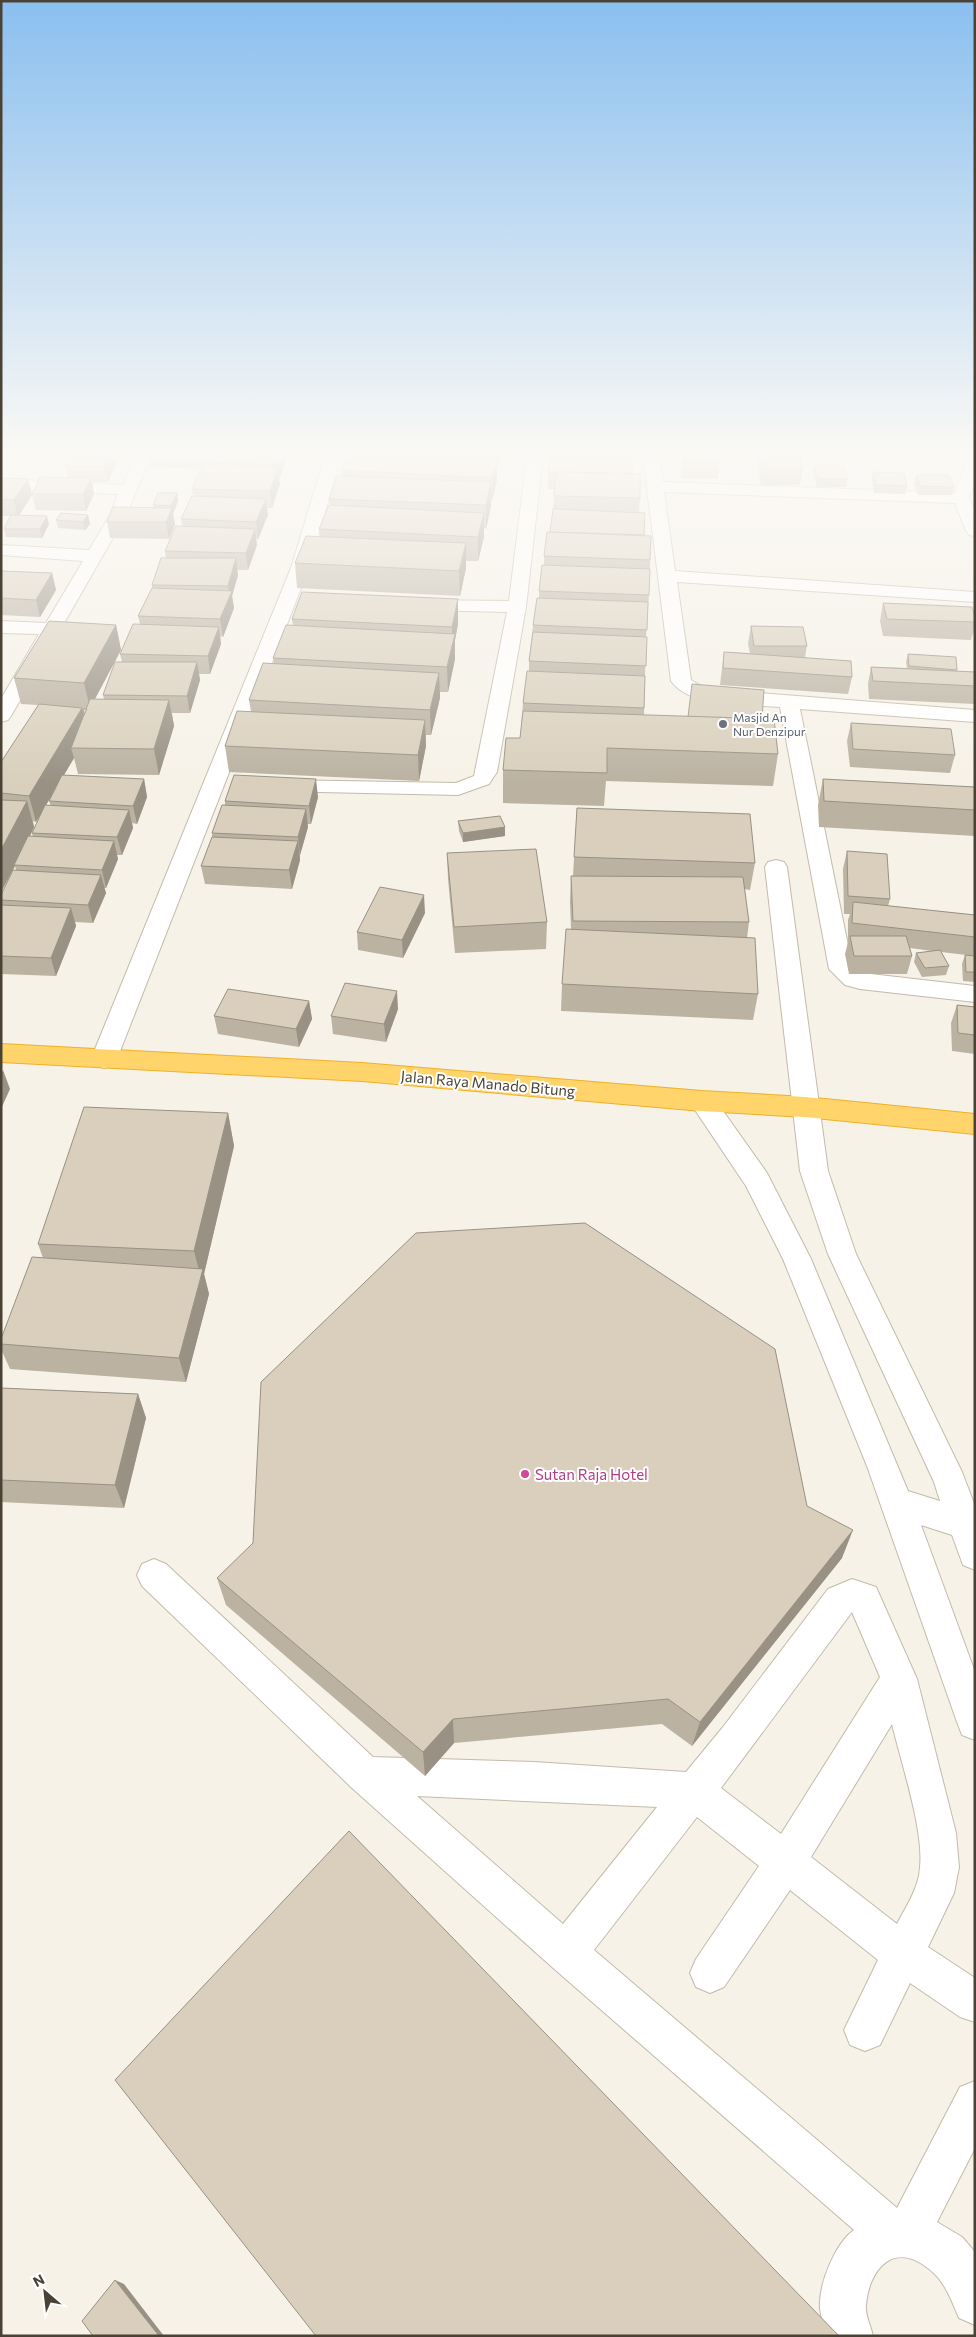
<svg xmlns="http://www.w3.org/2000/svg" width="976" height="2337" font-family="Commissioner,sans-serif">
  <rect width="100%" height="100%" fill="#f6f2e8"/>
  <g fill="none" stroke-linecap="round" stroke-linejoin="round">
    <defs>
      <g id="minor">
        <path d="M135,456H151L126,515L11,716L8,720L1,722V699L39,634L1,633V621L46,623L83,561L1,555V545L89,550L110,515L118,494L1,489V479L123,485Z"/>
        <path d="M325,456H341L309,568L117,1059L113,1065L104,1068L95,1065L91,1059L291,568Z"/>
        <path d="M527,456H543L526,607L497,772L489,784L458,795L273,791L270,786L273,781L281,780L456,783L474,776L507,612L421,610L415,609L412,605L415,601L421,600L509,601Z"/>
        <path d="M643,456H659L663,482L955,493L967,460L969,457L975,456V483L969,498L975,511V536L969,535L966,531L955,503L664,492L675,571L975,592V602L677,582L691,680L706,689L975,710V722L800,709L852,965L862,973L975,986V1002L860,989L845,985L829,969L780,707C748,704 691,709 671,681Z"/>
        <path d="M776,860L784,862L787,867L828,1171L856,1254L962,1472L975,1506V1570L963,1565L952,1535L921,1525L975,1672V1740L962,1735L957,1722L867,1466L783,1259L746,1186L689,1101L693,1094L702,1091L711,1094L767,1173L811,1259L908,1491L940,1501L934,1482L828,1254L800,1171L765,867L768,862Z"/>
        <path d="M154,1559L166,1564L373,1757L534,1762L686,1772L723,1727L828,1589L852,1579L876,1587L917,1679L956,1833L959,1867L954,1893L928,1947L975,1978V2022L960,2017L910,1983L880,2045L865,2051L850,2045L844,2030L878,1960L790,1890L724,1987L710,1993L696,1987L690,1973L696,1959L759,1866L697,1817L594,1950L897,2208L960,2087L975,2081V2148L937,2222L962,2237L975,2252V2325L959,2318C951,2300 945,2281 929,2269C894,2240 869,2269 866,2305C865,2316 871,2326 873,2336H827C825,2327 821,2318 820,2309C818,2286 835,2243 854,2230L552,1967L352,1788L142,1586L137,1575L142,1564ZM852,1612L880,1677L781,1834L721,1788ZM892,1724C901,1762 924,1831 920,1867C919,1888 906,1906 897,1924L811,1857ZM417,1796L657,1807L563,1924Z"/>
      </g>
      <path id="highway" d="M1,1044L362,1063L702,1091L805,1097L975,1114V1134L805,1117L702,1111L362,1081L1,1062Z"/>
    </defs>
    <use href="#minor" stroke="#c3bba9" stroke-width="2"/>
    <use href="#highway" stroke="#f0b028" stroke-width="2"/>
    <use href="#minor" fill="#fff" fill-rule="evenodd"/>
    <use href="#highway" fill="#ffd46a" fill-rule="evenodd"/>
  </g>
  <g fill="#bbb2a2" fill-rule="evenodd">
    <path d="M148,456H208L204,466H206L205,463L288,456L279,480L280,484L272,508H267L268,515L258,539H256L257,545L248,570H237L238,575L232,596L234,608L223,637L220,636L221,644L210,674H199L200,680L190,713H172L174,726L159,775L78,774L74,758L64,775L144,779L147,797L137,824L132,823L133,828L122,855H117L118,859L106,888H104L106,893L93,923L75,922L76,926L56,976L1,974V895L16,870L15,866L1,892V762L38,705L21,704L14,678L116,625L121,650L95,699H104L103,695L122,662L120,654L140,624L138,616L152,588V585L166,558L165,551L182,526L181,519L193,496L192,489L201,469L150,467ZM54,791L49,801L51,806L46,805ZM44,809L32,833L33,837H30L34,827L33,821L36,822Z"/>
    <path d="M346,456H500L497,469V480L492,501H491V506L486,529L484,528V537L478,561H466V568L460,596L297,588L295,563L320,536L319,529L330,505L329,499L341,476V470Z"/>
    <path d="M683,456H720L718,479L681,478Z"/>
    <path d="M758,456H800L803,469L800,485H761L757,465Z"/>
    <path d="M118,459L108,482H92L94,494L86,511L36,510L32,494L68,477L65,466Z"/>
    <path d="M814,466L848,479L846,487H817L813,474Z"/>
    <path d="M548,472L632,474L640,498L639,513L650,560L649,595L646,637L644,715L762,719L778,754L773,786L606,781L604,806L503,803V770L520,738L523,703L529,671V661L533,625L539,598V591L544,565V556L550,532L553,510L554,489H548Z"/>
    <path d="M873,472L907,486L905,494L874,493L872,480Z"/>
    <path d="M916,475L954,487L952,495H918L914,484Z"/>
    <path d="M1,478L28,479L32,495L19,515L49,524L42,538L6,537L4,529L11,516H1Z"/>
    <path d="M177,493L178,501L173,514L175,525L169,539L110,538L107,522L153,508V505Z"/>
    <path d="M88,515L90,524L85,530L58,528L56,520Z"/>
    <path d="M1,571L52,573L56,590L40,617L1,615Z"/>
    <path d="M883,603L975,618V627L971,640L883,636L880,621Z"/>
    <path d="M292,619L458,624L455,640V659L448,692H440V698L431,735H426V746L419,781L229,772L225,746L251,712L249,700L274,664L273,658L293,626Z"/>
    <path d="M751,626L807,646L805,657L852,677L848,694L720,685L724,652L750,653L748,644Z"/>
    <path d="M908,654L957,670L956,671L975,672V704L869,699L868,684L871,667L907,668L906,662Z"/>
    <path d="M851,723L955,755L950,773L850,767L847,741Z"/>
    <path d="M823,779L975,787V836L819,827L818,805Z"/>
    <path d="M318,797L311,824H307L308,827L300,855V860L292,889L205,884L201,866L212,837V833L225,805V801Z"/>
    <path d="M577,808L755,863L750,890L744,889L749,922L747,938L758,994L753,1020L561,1011L562,984L571,929L570,902L571,876H573Z"/>
    <path d="M458,821L505,827V836L463,842L459,831Z"/>
    <path d="M847,851L890,899L888,906L975,915V956L941,952L949,966L946,975L922,977L914,962L916,953L932,951L910,948L912,956L907,974H849L845,954L848,942V920L850,914H844L843,869Z"/>
    <path d="M447,853L547,922L546,949L455,953L448,879Z"/>
    <path d="M425,913L403,958L358,950L357,932Z"/>
    <path d="M965,955L975,956V982L963,981L962,964Z"/>
    <path d="M309,1001L312,1019L299,1047L218,1034L214,1016Z"/>
    <path d="M957,1005L975,1007V1054L952,1051L951,1023Z"/>
    <path d="M398,1009L386,1042L333,1034L331,1016Z"/>
    <path d="M228,1113L234,1146L204,1274L209,1294L186,1382L10,1369L1,1349V1344L43,1258L38,1244Z"/>
    <path d="M1,1388L138,1394L146,1418L124,1508L1,1502Z"/>
    <path d="M807,1506L842,1558L692,1746L662,1724L454,1743L425,1776L226,1605L217,1578Z"/>
  </g>
  <g fill="#989184">
    <path d="M109,456H118V459L108,482L104,466Z"/>
    <path d="M201,456H208L202,469Z"/>
    <path d="M281,456H288L279,480L280,484L272,508L270,491L277,469V465Z"/>
    <path d="M497,456H500L497,469V480L492,501V478Z"/>
    <path d="M91,478L94,494L86,511L83,494Z"/>
    <path d="M28,479L32,495L18,517L14,500Z"/>
    <path d="M491,482V506L486,529V505Z"/>
    <path d="M177,493L178,501L173,514L175,525L169,539L166,522L172,509L171,506Z"/>
    <path d="M266,499L268,515L258,539L256,522Z"/>
    <path d="M484,513V537L478,561V537Z"/>
    <path d="M88,515L90,524L85,530L83,522Z"/>
    <path d="M47,516L49,524L42,538L40,529Z"/>
    <path d="M255,529L257,545L248,570L246,553Z"/>
    <path d="M466,543V568L460,596L459,571Z"/>
    <path d="M236,558L238,575L232,596L234,608L223,637L220,619L229,597L228,586Z"/>
    <path d="M52,573L56,590L40,617L36,600Z"/>
    <path d="M458,599V624L455,640V659L448,692L447,667L452,646V627Z"/>
    <path d="M116,625L121,650L90,708L84,683Z"/>
    <path d="M219,627L221,644L210,674L208,656Z"/>
    <path d="M197,662L200,680L190,713L187,696Z"/>
    <path d="M439,673L440,698L431,735L430,710Z"/>
    <path d="M169,700L174,726L159,775L154,749Z"/>
    <path d="M82,708L88,733L71,748L74,758L36,822L29,796Z"/>
    <path d="M425,720L426,746L419,781L418,755Z"/>
    <path d="M144,779L147,797L137,824L133,806Z"/>
    <path d="M316,779L318,797L311,824L309,806Z"/>
    <path d="M27,801L34,827L15,865H14L15,866L1,892V850Z"/>
    <path d="M306,809L308,827L300,855L298,837Z"/>
    <path d="M129,810L133,828L122,855L117,837Z"/>
    <path d="M505,827V836L463,842V833Z"/>
    <path d="M114,841L118,859L106,888L102,870Z"/>
    <path d="M298,841L300,860L292,889L289,870Z"/>
    <path d="M101,875L106,893L93,923L88,905Z"/>
    <path d="M424,895L425,913L403,958L402,940Z"/>
    <path d="M71,908L76,926L56,976L51,958Z"/>
    <path d="M397,991L398,1009L386,1042L384,1024Z"/>
    <path d="M309,1001L312,1019L299,1047L296,1029Z"/>
    <path d="M3,1070L10,1089L1,1109V1075Z"/>
    <path d="M228,1113L234,1146L204,1274L209,1294L186,1382L179,1358L201,1278L194,1251Z"/>
    <path d="M138,1394L146,1418L124,1508L115,1485Z"/>
    <path d="M853,1530L842,1558L692,1746L700,1722Z"/>
    <path d="M453,1719L454,1743L425,1776L423,1752Z"/>
    <path d="M115,2280L124,2284L164,2336H159Z"/>
  </g>
  <g fill="#d9cfbc" stroke="#989184">
    <path d="M71,456H109L104,466H65Z"/>
    <path d="M209,456H281L277,465L205,463Z"/>
    <path d="M347,456H478L497,457L492,478L341,470Z"/>
    <path d="M478,456H497V457Z"/>
    <path d="M550,456H632V474L556,472V473L548,472Z"/>
    <path d="M683,456H720V463L683,461Z"/>
    <path d="M761,456H800L803,469H763Z"/>
    <path d="M202,466L278,468L270,491L192,489Z"/>
    <path d="M814,466H843L848,479H819Z"/>
    <path d="M556,472L640,474V498L554,496Z"/>
    <path d="M873,472L904,473L907,486L876,485Z"/>
    <path d="M916,475H949L954,487L920,486Z"/>
    <path d="M337,476L491,482L486,505L329,499Z"/>
    <path d="M40,477L91,478L83,494H32Z"/>
    <path d="M1,478L28,479L14,500H1Z"/>
    <path d="M158,493H177L171,506L153,505Z"/>
    <path d="M192,496L266,499L256,522L181,519Z"/>
    <path d="M329,505L484,513L478,537L319,529Z"/>
    <path d="M113,507L172,508L166,522H107Z"/>
    <path d="M553,509L645,513L644,535L550,532Z"/>
    <path d="M61,513L88,515L83,522L56,520Z"/>
    <path d="M11,515L47,516L40,529H4Z"/>
    <path d="M176,526L255,529L246,553L165,551Z"/>
    <path d="M547,532L651,536L650,560L544,556Z"/>
    <path d="M306,536L466,543L459,571L295,563Z"/>
    <path d="M161,558H236L228,586L152,585Z"/>
    <path d="M542,565L650,569L649,595L539,591Z"/>
    <path d="M1,571L52,573L36,600L1,598Z"/>
    <path d="M152,588L232,591L220,619L138,616Z"/>
    <path d="M302,592L458,599L452,627L292,619Z"/>
    <path d="M537,598L648,602L647,630L533,625Z"/>
    <path d="M883,603L972,607L975,618V622L887,619Z"/>
    <path d="M49,621L116,625L84,683L14,678Z"/>
    <path d="M133,624L219,627L208,656L120,654Z"/>
    <path d="M286,625L455,634L447,667L273,658Z"/>
    <path d="M751,626L803,627L807,646H754Z"/>
    <path d="M533,632L647,637L646,666L529,661Z"/>
    <path d="M724,652L851,661L852,677L723,668Z"/>
    <path d="M908,654L956,657L957,670L909,666Z"/>
    <path d="M115,662H197L187,696L103,695Z"/>
    <path d="M263,663L439,673L430,710L249,700Z"/>
    <path d="M871,667L975,672V686L873,681Z"/>
    <path d="M527,671L645,676L644,708L523,703Z"/>
    <path d="M692,684L764,690L762,719L688,717Z"/>
    <path d="M90,699L169,700L154,749L71,748Z"/>
    <path d="M39,704L82,708L29,796L1,793V762Z"/>
    <path d="M83,709H87L84,715Z"/>
    <path d="M237,711L425,720L418,755L225,746Z"/>
    <path d="M523,711L774,719L778,754L607,748V773L503,770L506,738H520Z"/>
    <path d="M851,723L951,729L955,755L853,749Z"/>
    <path d="M62,775L144,779L133,806L49,801Z"/>
    <path d="M234,775L316,779L309,806L225,801Z"/>
    <path d="M823,779L975,787V810L824,801Z"/>
    <path d="M1,800L27,801L1,850Z"/>
    <path d="M45,805L129,810L117,837L32,833Z"/>
    <path d="M222,805L306,809L298,837L212,833Z"/>
    <path d="M577,808L750,814L755,863L574,857Z"/>
    <path d="M500,816L505,827L463,833L458,821Z"/>
    <path d="M28,836L114,841L102,870L14,865Z"/>
    <path d="M212,837L298,841L289,870L201,866Z"/>
    <path d="M536,849L547,922L454,927L447,853Z"/>
    <path d="M847,851L887,854L890,899L848,896Z"/>
    <path d="M13,870L101,875L88,905L1,900V895Z"/>
    <path d="M571,876L743,877L749,922L573,921Z"/>
    <path d="M380,887L424,895L402,940L357,932Z"/>
    <path d="M853,902L975,915V937L852,923Z"/>
    <path d="M1,905L71,908L51,958L1,956Z"/>
    <path d="M566,929L755,938L758,994L562,984Z"/>
    <path d="M850,936H906L912,956H854Z"/>
    <path d="M940,950L949,966L925,968L916,953Z"/>
    <path d="M965,955L975,956V972H966Z"/>
    <path d="M345,983L397,991L384,1024L331,1016Z"/>
    <path d="M228,989L309,1001L296,1029L214,1016Z"/>
    <path d="M957,1005L975,1007V1035L958,1033Z"/>
    <path d="M84,1107L228,1113L194,1251L38,1244Z"/>
    <path d="M585,1223L775,1349L807,1506L853,1530L700,1722L668,1699L453,1719L423,1752L217,1578L253,1543L261,1382L416,1233Z"/>
    <path d="M32,1257L203,1269L179,1358L1,1344V1339Z"/>
    <path d="M1,1388L138,1394L115,1485L1,1480Z"/>
    <path d="M349,1831L839,2336H316L115,2080Z"/>
    <path d="M115,2280L159,2336H93L82,2321Z"/>
  </g>
  <linearGradient id="sky" x2="0" y2="1"><stop stop-color="#8abfef"/><stop offset="0.58" stop-color="#fbf9f5"/><stop offset="1" stop-color="#fbf9f5" stop-opacity="0"/></linearGradient>
  <rect width="976" height="783" fill="url(#sky)"/>
  <circle fill="#6b7280" stroke="#fff" stroke-width="2" cx="723" cy="724" r="5"/>
  <circle fill="#d1479c" stroke="#fff" stroke-width="2" cx="525" cy="1474" r="5"/>
  <g text-anchor="middle" dominant-baseline="central" stroke-width="4" stroke-linejoin="round" paint-order="stroke">
    <g font-size="12" fill="#5b616d" stroke="#fff" text-anchor="start">
      <text x="733" y="717">Masjid An<tspan x="733" dy="14">Nur Denzipur</tspan></text>
    </g>
    <g font-size="15" fill="#4a4335" stroke="#fff">
      <text transform="translate(488 1083) rotate(5)">Jalan Raya Manado Bitung</text>
    </g>
    <g font-size="15" fill="#b23c85" stroke="#fff" text-anchor="start">
      <text x="535" y="1474">Sutan Raja Hotel</text>
    </g>
  </g>
  <rect width="976" height="2337" fill="none" stroke="#4a4335" stroke-width="5"/>
  <g transform="translate(45 2292) rotate(332)" stroke="#ffffff" stroke-width="4" paint-order="stroke">
  <path d="M0-4L9 19L0 12L-9 19Z" fill="#4a4335"/>
  <text y="-8" font-size="14" font-weight="bold" text-anchor="middle" fill="#4a4335">N</text>
  </g>
</svg>
